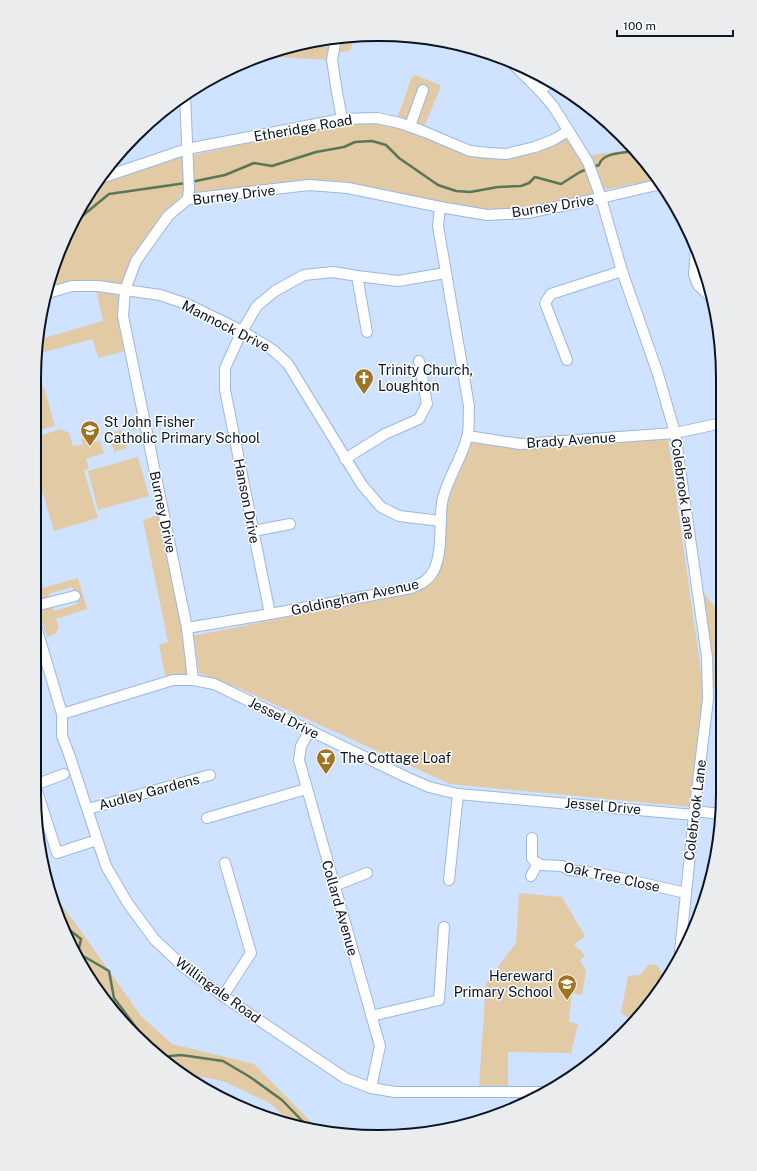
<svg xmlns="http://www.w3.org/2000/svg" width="757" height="1171" font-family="'Public Sans',sans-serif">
  <rect width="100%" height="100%" fill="#cfe2ff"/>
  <g fill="#e2caa4" fill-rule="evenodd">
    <path d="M355,35L351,49L349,51L335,53L338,38Z"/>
    <path d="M291,46L333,47L332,60L273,57L272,52Z"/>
    <path d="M415,75L440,85V89L424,127L412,123L420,105L425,100L429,90L419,86L415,96L416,103L409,121L397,119L412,77Z"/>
    <path d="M376,120L399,126L468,155L536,151L566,139L581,159L598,154L634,150L652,169L658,179L604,190L528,210L486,211L459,207L348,183L308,182L181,196L164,213L131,260L121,285L49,289L60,246L101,180L134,168L343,122Z"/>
    <path d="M96,290L120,293C116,316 120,329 124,351L99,358L92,339L37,354V340L103,321Z"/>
    <path d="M44,387L55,426L36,431L37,389Z"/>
    <path d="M61,429L69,433L73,446L82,445L84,451L81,439L92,435L94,442L100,441L104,453L86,459L89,469L84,471L98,518L54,531L36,470V437Z"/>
    <path d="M122,430L127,448L114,452L109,434Z"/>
    <path d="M668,438L703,686L691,807L450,784L243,690L199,673L193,636L417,591L428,585L436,576L446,504L471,443L522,448Z"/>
    <path d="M138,457L149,496L98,510L88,471Z"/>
    <path d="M160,514L184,629L189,677L166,679L159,645L168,642L143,520Z"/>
    <path d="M78,578L87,609L56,619L59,627L55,634L47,637L35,602V590ZM72,587L78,604L54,611L49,594Z"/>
    <path d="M700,588L721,615V673L711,694Z"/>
    <path d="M50,890L76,924L141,1016L172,1044L254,1064L317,1128L291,1123L270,1103L223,1081L181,1073L169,1066L92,984L52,903Z"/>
    <path d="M519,893L562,897L585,936L574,944L578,950L579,948L585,956L580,960L586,971L582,995L572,993L569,1022L578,1024L571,1053L508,1052V1087L479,1086L486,983L516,943Z"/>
    <path d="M649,964L657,965L663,975V979L638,1019L634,1023V1022L621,1013L628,976L640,975Z"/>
  </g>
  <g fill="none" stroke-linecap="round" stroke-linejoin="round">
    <g stroke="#577758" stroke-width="2.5">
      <path d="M592,167L599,165C602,152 624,153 635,151"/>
      <path d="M191,182L225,175L254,163L272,166L316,152L344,147L355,142L372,141L386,145L399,158L438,185L456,191L470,192L498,187L521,186L529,183L535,177L561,184L580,172L587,169"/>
      <path d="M79,217H81L109,194L186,183"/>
      <path d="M62,924L81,939L78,953L109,971L114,998L138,1030L139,1034"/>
      <path d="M160,1057L181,1055L223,1061L250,1077L282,1100L308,1127"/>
    </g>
    <defs>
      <g id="minor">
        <path d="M336,38L332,60L337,92L342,119"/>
        <path d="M512,63L540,91L553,106L588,162L601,198L622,271L658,374L675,433L707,657L708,699L694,815L680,952"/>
        <path d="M540,91L551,81"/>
        <path d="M185,95L189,188L188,199"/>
        <path d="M410,126L423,90"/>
        <path d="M104,177L187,149L342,119L377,118L400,123L425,132L470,151L489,153L506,154L535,147L553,140L568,131"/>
        <path d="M681,216L683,218"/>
        <path d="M696,248L694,275L698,285L713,299"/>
        <path d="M357,276L367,332"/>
        <path d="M48,293L72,286H98L160,295L187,304L242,331L273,350L288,364L362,485L381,507L399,516L441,521"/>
        <path d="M567,360L545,303L551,294L622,271"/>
        <path d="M468,436L520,444L675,433L722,423"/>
        <path d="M345,459L385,434L419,419L427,404L419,361"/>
        <path d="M253,531L290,524"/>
        <path d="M35,606L75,596"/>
        <path d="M270,614L225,390V368L242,331L257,306L275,291L304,275L333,272L357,276L398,281L445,273"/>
        <path d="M35,623L62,714V736L69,754L106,866L127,902L154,939L186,969L223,996L345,1078L371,1088L395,1092H541"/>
        <path d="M187,628L270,614L411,588C422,583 428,581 434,570C443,551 439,523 442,503C445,482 462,459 467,437C470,428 468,416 469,406L438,226L440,207"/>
        <path d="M193,680L187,628L123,316L125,290L136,261L168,216L188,199L309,185L348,188L440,207L487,215L527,213L601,198L661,184"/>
        <path d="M62,714L173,680H193L214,684L406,777L429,787L458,794L694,815"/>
        <path d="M310,730L301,746L299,760L380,1046L371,1088"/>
        <path d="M64,774L35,785L57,853L97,840"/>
        <path d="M88,809L210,775"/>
        <path d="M695,811L720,814"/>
        <path d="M207,818L306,789"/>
        <path d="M532,838V858L534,861L541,865L562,866L569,870L602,874L686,893"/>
        <path d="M531,876L538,863"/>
        <path d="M449,880L458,794"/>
        <path d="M334,886L367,873"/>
        <path d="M223,996L251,953L225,863"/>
        <path d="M371,1016L439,1000L444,927"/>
      </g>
    </defs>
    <use href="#minor" stroke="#99b7e6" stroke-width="12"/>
    <use href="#minor" stroke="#fff" stroke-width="10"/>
  </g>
  <defs>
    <symbol id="church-pin" viewBox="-11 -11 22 30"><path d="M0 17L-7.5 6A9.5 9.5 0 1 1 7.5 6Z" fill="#9f7524" stroke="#fff"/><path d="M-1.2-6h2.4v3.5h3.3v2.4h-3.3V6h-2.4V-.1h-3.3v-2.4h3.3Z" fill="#fff"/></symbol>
    <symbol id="school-pin" viewBox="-11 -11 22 30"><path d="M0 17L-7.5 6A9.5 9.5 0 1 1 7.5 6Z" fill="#9f7524" stroke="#fff"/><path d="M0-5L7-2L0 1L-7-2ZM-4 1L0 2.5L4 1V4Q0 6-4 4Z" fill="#fff"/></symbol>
    <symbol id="bar-pin" viewBox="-11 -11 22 30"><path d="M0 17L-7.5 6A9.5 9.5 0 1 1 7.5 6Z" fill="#9f7524" stroke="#fff"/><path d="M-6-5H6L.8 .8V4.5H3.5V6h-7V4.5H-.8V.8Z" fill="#fff"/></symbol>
  </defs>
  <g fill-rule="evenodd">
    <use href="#church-pin" x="353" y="367" width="22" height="30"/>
    <use href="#school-pin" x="79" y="419" width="22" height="30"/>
    <use href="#bar-pin" x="315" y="747" width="22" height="30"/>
    <use href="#school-pin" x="556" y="973" width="22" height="30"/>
  </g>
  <g text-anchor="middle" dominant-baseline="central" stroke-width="3" stroke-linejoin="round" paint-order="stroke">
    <g font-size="14" fill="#091424" stroke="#fff">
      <text transform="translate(303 128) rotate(-10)">Etheridge Road</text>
      <text transform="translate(234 195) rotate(-7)">Burney Drive</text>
      <text transform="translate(553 206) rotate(-9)">Burney Drive</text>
      <text transform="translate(226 326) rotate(27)">Mannock Drive</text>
      <text transform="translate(571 440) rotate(-4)">Brady Avenue</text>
      <text transform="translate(683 489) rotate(82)">Colebrook Lane</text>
      <text transform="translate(247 501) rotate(79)">Hanson Drive</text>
      <text transform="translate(163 512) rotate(78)">Burney Drive</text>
      <text transform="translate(355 597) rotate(-12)">Goldingham Avenue</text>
      <text transform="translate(284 718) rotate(26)">Jessel Drive</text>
      <text transform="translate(149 792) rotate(-15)">Audley Gardens</text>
      <text transform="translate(603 806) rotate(5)">Jessel Drive</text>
      <text transform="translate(695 810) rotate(-83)">Colebrook Lane</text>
      <text transform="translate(612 877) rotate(12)">Oak Tree Close</text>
      <text transform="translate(340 908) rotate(74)">Collard Avenue</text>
      <text transform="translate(218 990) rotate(36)">Willingale Road</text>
    </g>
    <g font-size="14" fill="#091424" stroke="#fff" text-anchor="start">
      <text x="378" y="370">Trinity Church,<tspan x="378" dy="16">Loughton</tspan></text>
      <text x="104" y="422">St John Fisher<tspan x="104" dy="16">Catholic Primary School</tspan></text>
      <text x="340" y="758">The Cottage Loaf</text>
      <text x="553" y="976" text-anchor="end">Hereward<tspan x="553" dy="16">Primary School</tspan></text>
    </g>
  </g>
  <path d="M0 0H757V1171H0ZM378 41H379A337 337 0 0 1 716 378V793A337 337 0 0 1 379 1130H378A337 337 0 0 1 41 793V378A337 337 0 0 1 378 41Z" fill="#ebeced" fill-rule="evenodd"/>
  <path fill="none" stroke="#091424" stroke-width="2" d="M378 41H379A337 337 0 0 1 716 378V793A337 337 0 0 1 379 1130H378A337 337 0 0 1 41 793V378A337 337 0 0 1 378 41Z"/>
  <path d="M617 30v6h116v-6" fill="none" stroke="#091424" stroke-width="2"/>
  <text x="623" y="30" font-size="12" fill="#091424" stroke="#ffffff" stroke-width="3" paint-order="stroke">100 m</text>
</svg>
